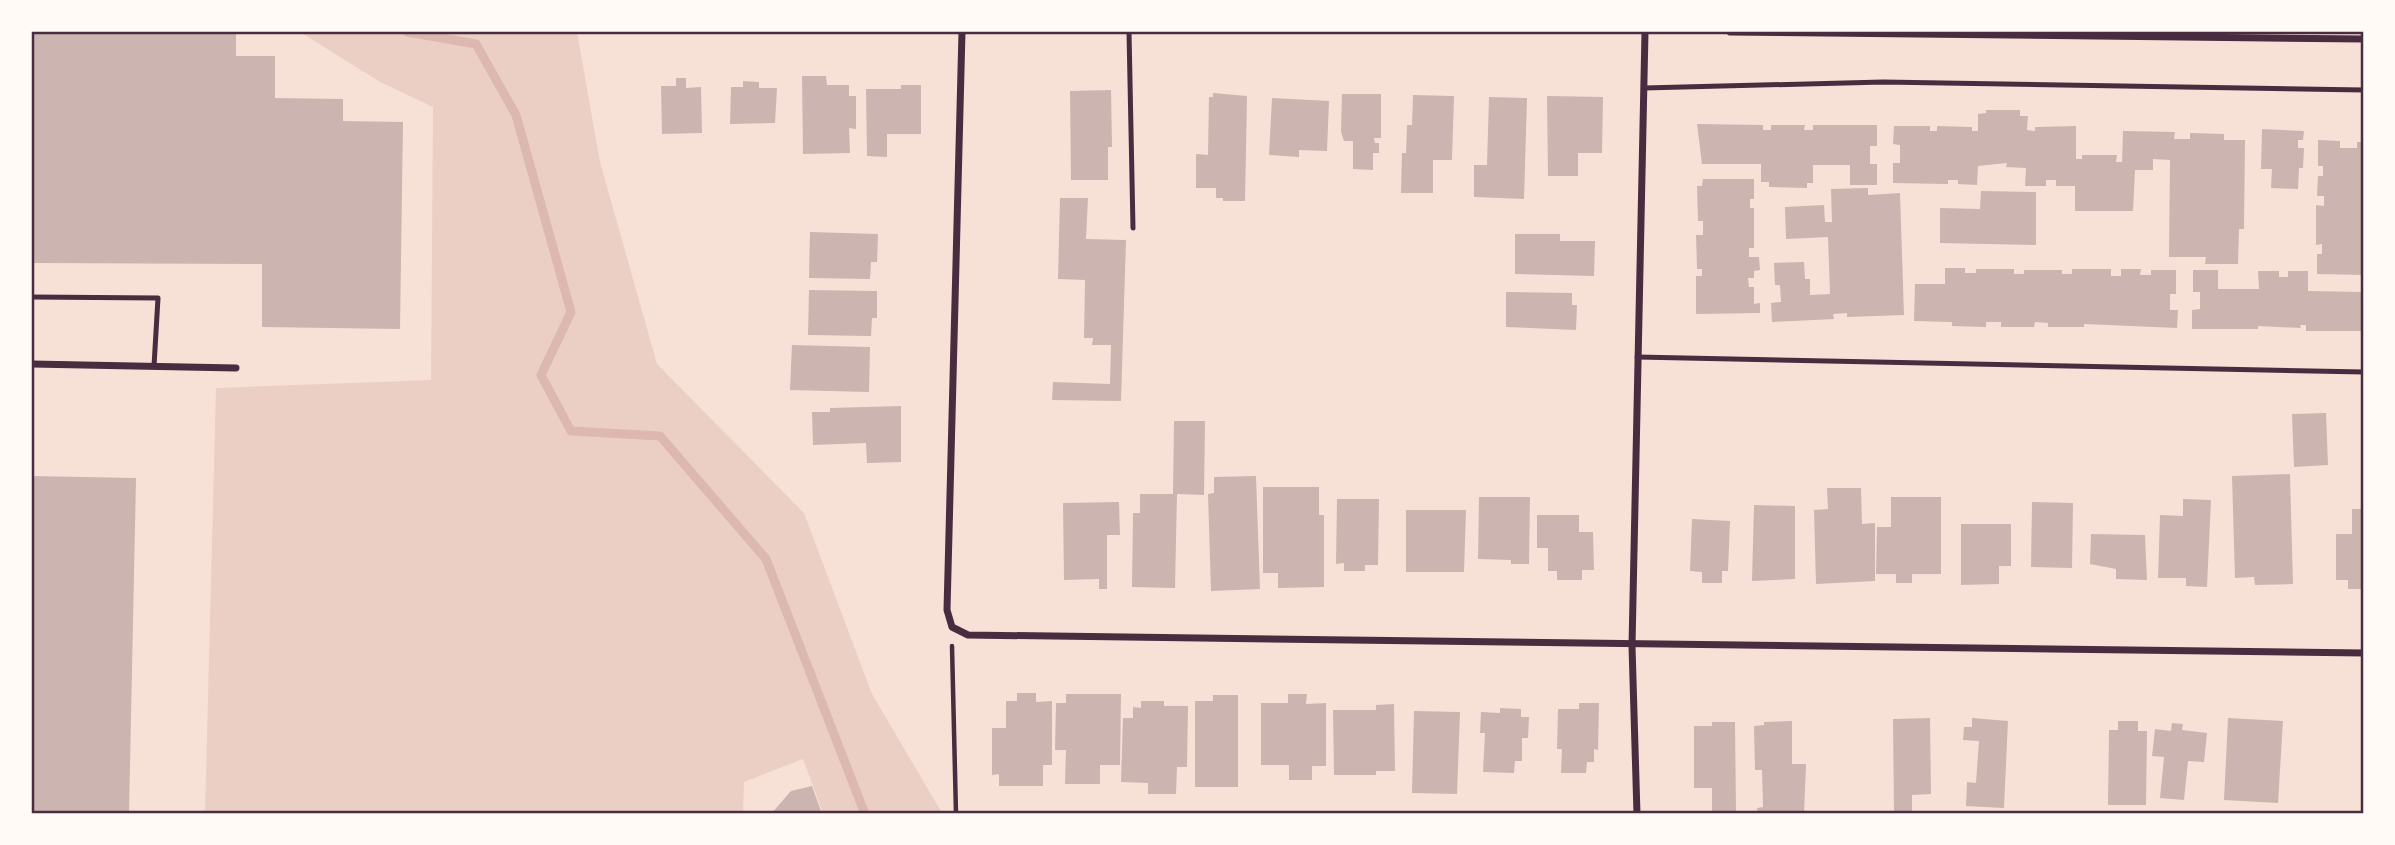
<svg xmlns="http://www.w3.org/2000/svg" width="2395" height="845" font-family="Literata,serif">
  <rect width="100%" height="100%" fill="#f7e1d7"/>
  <path fill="#ebcfc5" d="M300,32H577L600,162L657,364L804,513L872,694L942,813H823L803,759L744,782L743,813H205L216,388L431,380L433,107L380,82Z"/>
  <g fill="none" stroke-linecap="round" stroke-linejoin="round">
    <path stroke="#dcb8b0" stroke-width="9" d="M407,32L476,44L516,115L571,312L541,375L571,431L660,436L766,559L865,814"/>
  </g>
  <g fill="#ccb4b1">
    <path d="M32,32H236V56H275V98L343,99V121L403,122L400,329L262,327V264L32,263Z"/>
    <path d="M802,76H826L827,85H849V96H856V129L849,128L850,153L803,154Z"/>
    <path d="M676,78H686V88L701,87L702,133L662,134L661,86H676Z"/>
    <path d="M743,81L759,82V88H777L775,123L730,124L731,87H743Z"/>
    <path d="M901,85H921V134H887V157L867,156L866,89H901Z"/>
    <path d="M1111,90L1112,147H1108V180H1071L1070,91Z"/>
    <path d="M1213,93L1247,96L1245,201H1223V198H1216V188H1196V154L1208,155L1209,97H1213Z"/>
    <path d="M1342,94H1381V138H1374L1375,143H1379V153H1373V170L1353,169V141H1344L1341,132Z"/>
    <path d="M1413,95L1454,96L1452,160H1433V193H1401L1402,153H1406L1407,125H1412Z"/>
    <path d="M1547,96L1603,97L1602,153H1578V176H1548Z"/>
    <path d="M1489,97L1527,98L1524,199L1474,197V165H1487Z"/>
    <path d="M1272,98L1329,101L1327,151L1299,150V157L1269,155Z"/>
    <path d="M1986,110H2020V116H2028L2027,130L2035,131V127L2076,126V159H2082V155H2117L2116,162H2122L2123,131L2175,132L2174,139H2190V133L2224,134V140H2245L2244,229H2239L2238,264H2205L2206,257H2169L2170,160L2153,159V170H2135L2133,211H2075V186H2056V180H2046V186H2025L2026,168L2006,167L2007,163L1978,166L1977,185L1958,184V180H1948V184L1893,183V163H1900V145L1893,144L1894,126H1930V131H1937V126L1972,127V131H1978V114L1986,113Z"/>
    <path d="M1697,124L1763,125V130H1771V125H1805L1804,130H1813V125H1877V146H1870V164H1877V185H1850V165H1813V183H1807V188L1769,187V182H1761V164H1702Z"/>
    <path d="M2262,129L2304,131L2303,140H2298V148H2304L2303,168H2299L2298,189L2271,188L2272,169H2261Z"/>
    <path d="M2318,140L2340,141V148H2357V142H2364V275L2317,274V254H2322V244L2316,245V205L2324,206V196H2317L2318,176H2323V166H2318Z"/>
    <path d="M1703,179H1754V199H1750V208H1754V248H1749V257H1759L1760,270L1754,271V278H1748L1749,287H1754V304L1760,303V313L1696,314V276H1702V269H1697L1696,235H1703V221H1698L1697,186H1702Z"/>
    <path d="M1868,188V195L1900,193L1904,315L1847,317V313L1833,314L1834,319L1772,322L1771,303L1781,302L1780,285H1775L1774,263L1804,262L1805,279H1810V295L1830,294L1828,237L1786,239L1785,207L1824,205L1825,222H1832L1831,189Z"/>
    <path d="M1981,191L2036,192V245L1940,243V208L1980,209Z"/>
    <path d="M1060,198H1088L1086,239L1126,240L1121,401L1052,400L1053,382L1110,384L1111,345H1092L1093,338H1084L1085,280L1058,279Z"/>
    <path d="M810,232L878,234L877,262H871L870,279L809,278Z"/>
    <path d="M1515,234H1560V241H1595L1594,276L1515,274Z"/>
    <path d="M1945,268H1965V273H1976V269H2014V274H2024V270H2062V274H2072V269H2111V276H2121V269H2141L2140,275H2151V270H2176V294H2170V310H2178L2177,328L2084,324V327H2048V323L2035,322L2034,327H2001V322H1986V327L1952,326V322L1914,321L1915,284H1945Z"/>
    <path d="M2193,270H2218V289H2259L2258,271H2279V277H2288V271H2308V291L2364,292V331H2306V325H2300L2301,328L2258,326V329H2192V310L2200,309V292H2193Z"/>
    <path d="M809,290L877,291V318H872L871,336L808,335Z"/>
    <path d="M1506,292L1572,293V305H1577L1576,330L1506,327Z"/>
    <path d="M792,345L870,347L869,392L790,390Z"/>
    <path d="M901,406V462L867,463L866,443L813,445L812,412H830V408Z"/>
    <path d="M2326,413L2328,465L2294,467L2292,414Z"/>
    <path d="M1174,421H1205L1204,495L1177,494L1175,588L1132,587L1133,513H1140V494H1173Z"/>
    <path d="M2290,474L2293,584L2255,585L2254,577L2235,578L2232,476Z"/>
    <path d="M32,476L136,478L129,814H32Z"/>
    <path d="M1256,476L1260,589L1211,591L1208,494L1214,493V477Z"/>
    <path d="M1263,487H1319V515H1324V587L1278,588V573H1263Z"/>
    <path d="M1827,488H1861L1862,524L1875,523V581L1816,584L1814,510L1828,509Z"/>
    <path d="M1479,497H1530L1529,564H1511V560L1478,559Z"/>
    <path d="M1891,497H1941V574H1912V583H1896V574H1876L1877,527H1891Z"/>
    <path d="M1337,499H1379L1378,565H1365V571H1344V563L1336,564Z"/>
    <path d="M2183,499L2211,500L2207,587L2186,586V578H2158L2160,515L2183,516Z"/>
    <path d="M1119,502L1120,535H1107V589H1099V579L1064,580L1063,503Z"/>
    <path d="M2032,502L2073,503L2072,568L2031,567Z"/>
    <path d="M1754,505L1795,506V579L1752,581Z"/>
    <path d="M2352,509H2364V589H2348V580H2336V534H2352Z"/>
    <path d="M1406,510H1466L1464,572H1406Z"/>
    <path d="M1537,515H1579V532H1593L1594,570H1582V580H1557V571H1548V548H1537Z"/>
    <path d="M1692,519L1730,521L1728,571H1722V583H1702V572L1690,571Z"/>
    <path d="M1961,524H2011V566H1999V584L1961,585Z"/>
    <path d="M2091,534L2145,535L2147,580L2116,579V569L2090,564Z"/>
    <path d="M1017,693H1036V702L1052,701V765H1043V786H999V774L992,775V728H1006V701H1017Z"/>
    <path d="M1066,694H1121L1120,765H1100V784H1065L1066,750H1055L1056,703H1066Z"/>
    <path d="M1288,694H1307L1306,704L1326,703V766H1312V780H1289V765H1261V703H1288Z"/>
    <path d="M1213,695H1238V787H1195V701H1213Z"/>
    <path d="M1141,701H1164V706H1188L1187,767H1177L1176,794H1148V783L1121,782L1123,718H1133V707L1141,708Z"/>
    <path d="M1579,703H1599L1598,750L1594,749V762H1587L1586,773H1561L1562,749H1557L1558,709H1579Z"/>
    <path d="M1394,704L1395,771H1376V775H1334L1333,710H1376V705Z"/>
    <path d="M1500,708L1521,709V717H1529L1528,738H1522V761H1515L1514,773L1483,772L1485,733H1480L1481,712L1500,713Z"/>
    <path d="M1414,711L1460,712L1457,794L1412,793Z"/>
    <path d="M1930,718L1931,794L1912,795V814H1894L1893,719Z"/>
    <path d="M1972,718L2008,721L2004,808L1966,806L1967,782L1976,783L1979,741L1963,740L1964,727H1972Z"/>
    <path d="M2228,718L2283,721L2278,803L2224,800Z"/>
    <path d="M1792,721V764H1806L1804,814H1758L1757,808L1763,807L1762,770H1755L1754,726L1764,725V722Z"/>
    <path d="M2118,721H2138V731H2147L2146,805H2108L2109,730H2118Z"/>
    <path d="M1712,722H1735L1736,814H1712V788H1694V726H1712Z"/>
    <path d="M2172,723L2183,724L2182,730L2207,733L2204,762L2188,761L2184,800L2160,798L2164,757L2152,756L2155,729L2171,731Z"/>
    <path d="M812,786L822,814H771L791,791Z"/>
  </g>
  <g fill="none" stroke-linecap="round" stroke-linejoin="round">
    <path stroke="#4a2c40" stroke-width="4.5" d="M952,646L956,814"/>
    <g stroke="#4a2c40" stroke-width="5">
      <path d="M1129,32L1133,228"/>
      <path d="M1644,88L1883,82L2364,90"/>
      <path d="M32,297L158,298L154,366"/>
      <path d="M1637,357L2364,372"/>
    </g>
    <g stroke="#4a2c40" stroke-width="7">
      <path d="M962,32L947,610L952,627L968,635L2364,653"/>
      <path d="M1730,32L2364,39"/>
      <path d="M32,364L236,368"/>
      <path d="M1637,814L1632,646L1645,32"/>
    </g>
  </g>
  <rect width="2395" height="845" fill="none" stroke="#fffaf5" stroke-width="66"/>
  <rect x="33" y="33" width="2329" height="779" fill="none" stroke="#4a2c40" stroke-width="2.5"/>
</svg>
